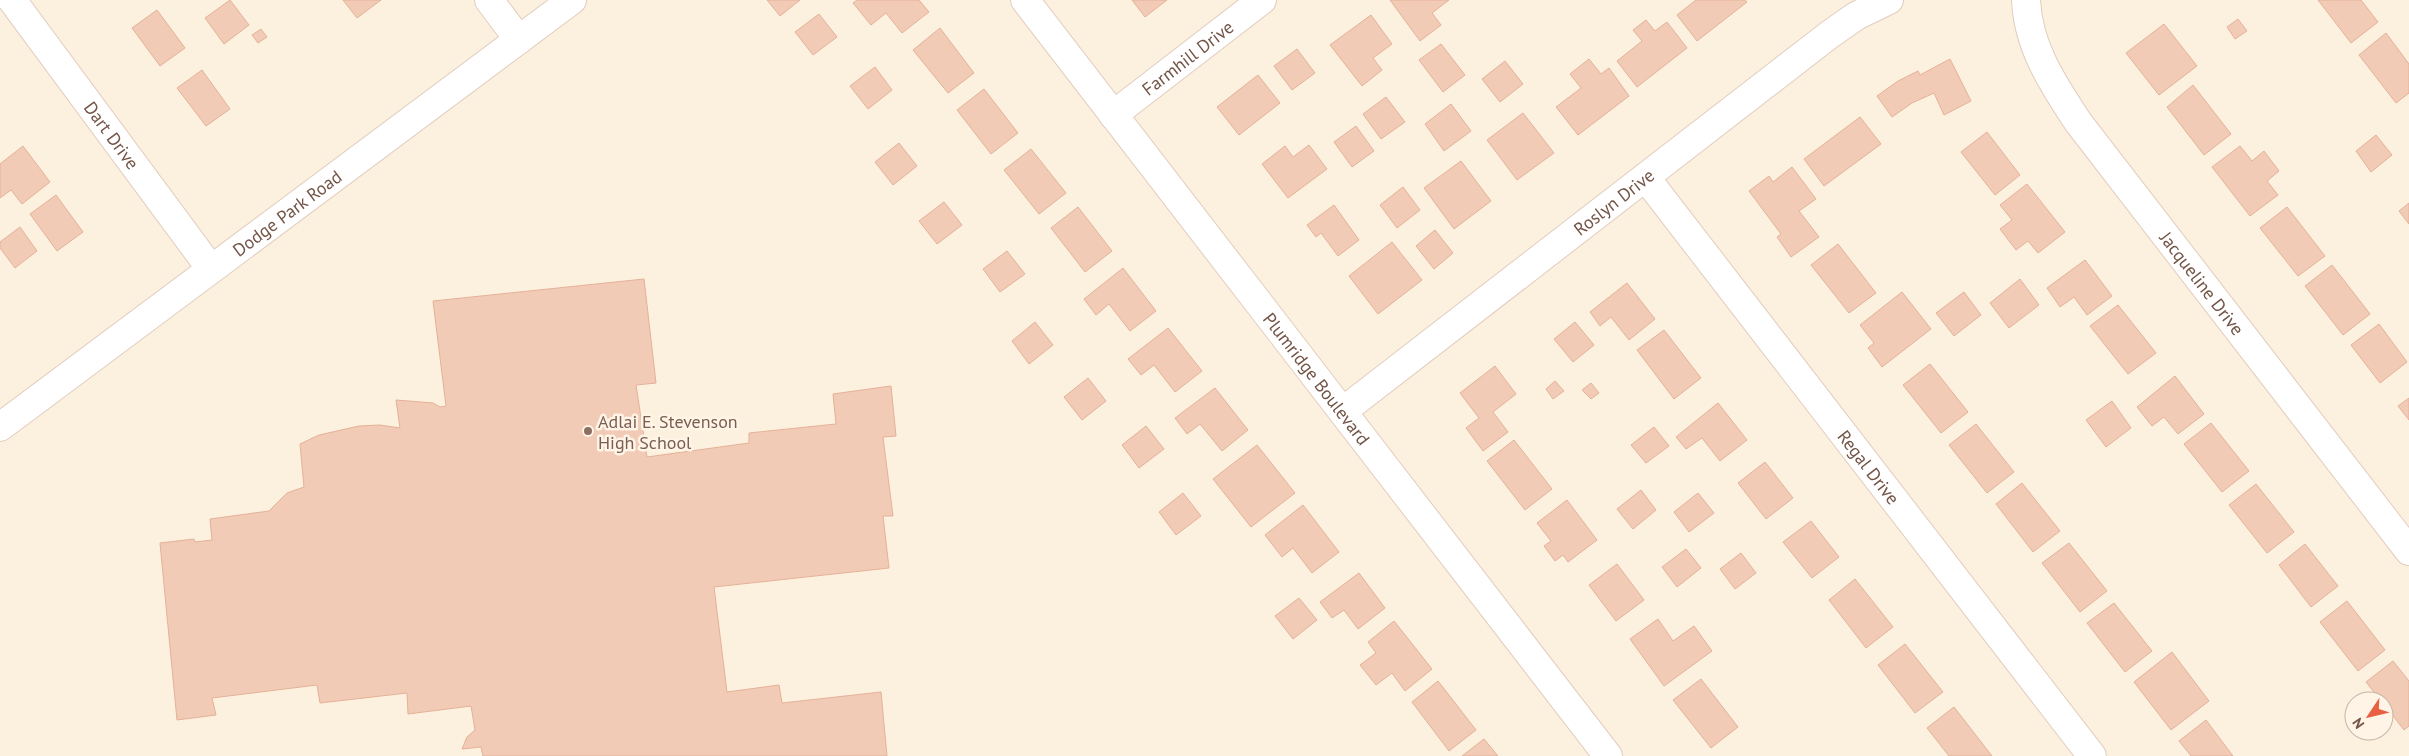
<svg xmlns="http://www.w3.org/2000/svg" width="2409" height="756" font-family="'PT Sans',sans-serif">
  <rect width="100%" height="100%" fill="#fcf0df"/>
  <g fill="#f2cbb7" stroke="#e5b197">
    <path d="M230,0L249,25L224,44L205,18Z"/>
    <path d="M343,0H381L357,18Z"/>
    <path d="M767,0H800L780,16Z"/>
    <path d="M857,0H919L929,12L902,33L886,13L871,25L853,3Z"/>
    <path d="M1132,0H1167L1145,17Z"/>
    <path d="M1390,0H1449L1432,13L1441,25L1420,41Z"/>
    <path d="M1696,0H1745L1747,2L1697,41L1677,15Z"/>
    <path d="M2318,0H2361L2378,22L2351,43Z"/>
    <path d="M157,10L185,48L160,66L132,28Z"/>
    <path d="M819,14L837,37L813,55L795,32Z"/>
    <path d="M1371,15L1392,44L1373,58L1382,70L1362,86L1330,45Z"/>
    <path d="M2238,19L2247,31L2235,39L2227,27Z"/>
    <path d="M1646,20L1655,31L1667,22L1687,48L1637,87L1617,61L1642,41L1633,30Z"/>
    <path d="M2164,24L2197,66L2159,95L2126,53Z"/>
    <path d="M940,28L974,73L948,93L913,50Z"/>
    <path d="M261,29L267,37L258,43L252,35Z"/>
    <path d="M2386,33L2409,64V93L2396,103L2359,55Z"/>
    <path d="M1441,44L1465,75L1443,92L1419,60Z"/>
    <path d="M1297,49L1315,73L1292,90L1274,66Z"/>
    <path d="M1589,59L1601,74L1609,68L1629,96L1578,135L1556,107L1581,88L1570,74Z"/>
    <path d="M1950,59L1971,101L1944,115L1934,93L1912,103L1892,117L1877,96L1898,81L1918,71L1920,75Z"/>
    <path d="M1505,61L1523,84L1500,102L1482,79Z"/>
    <path d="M875,67L892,90L868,109L850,86Z"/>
    <path d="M202,70L230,109L206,126L177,88Z"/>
    <path d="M1258,75L1280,103L1239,135L1217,107Z"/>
    <path d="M2193,85L2231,134L2204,155L2167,107Z"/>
    <path d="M984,89L1018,133L991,154L957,110Z"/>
    <path d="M1386,97L1405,122L1381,139L1363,114Z"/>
    <path d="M1451,104L1471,131L1444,151L1425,124Z"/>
    <path d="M1523,113L1554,153L1517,180L1487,140Z"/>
    <path d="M1860,117L1881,144L1824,186L1804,159Z"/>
    <path d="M1356,126L1374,151L1352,167L1334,142Z"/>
    <path d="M1987,132L2020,175L1995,195L1961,152Z"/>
    <path d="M2376,135L2392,155L2371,172L2356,151Z"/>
    <path d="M899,143L917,166L893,185L875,162Z"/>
    <path d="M1309,145L1327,169L1288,198L1262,164L1285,146L1293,157Z"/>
    <path d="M23,146L50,182L22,204L11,190L0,198V164Z"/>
    <path d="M2240,146L2252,161L2264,151L2279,171L2267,181L2278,195L2250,216L2212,167Z"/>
    <path d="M1031,149L1066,193L1039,214L1004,170Z"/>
    <path d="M1461,161L1491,201L1454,229L1424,188Z"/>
    <path d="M1792,167L1816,199L1799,211L1819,237L1791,257L1777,237L1781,234L1749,191L1769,176L1773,182Z"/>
    <path d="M2027,184L2065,232L2038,253L2028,241L2016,250L2000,229L2012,220L2000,205Z"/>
    <path d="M1403,187L1420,210L1397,228L1380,205Z"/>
    <path d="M56,195L83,232L57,251L30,214Z"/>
    <path d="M944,202L962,225L937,244L919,221Z"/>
    <path d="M2409,203V224L2399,211Z"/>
    <path d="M1334,205L1359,240L1338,256L1321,233L1316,237L1307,225Z"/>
    <path d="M1078,207L1112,251L1085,272L1051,228Z"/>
    <path d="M2287,207L2325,256L2298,276L2260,228Z"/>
    <path d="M20,227L37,251L15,268L0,248V242Z"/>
    <path d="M1435,230L1453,253L1434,269L1416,246Z"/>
    <path d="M1392,242L1422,280L1378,314L1349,276Z"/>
    <path d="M1838,244L1876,293L1849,313L1811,265Z"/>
    <path d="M1007,251L1025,274L1000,292L983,269Z"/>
    <path d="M2085,260L2112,296L2087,315L2074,297L2060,307L2047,288Z"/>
    <path d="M2332,265L2370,314L2343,335L2305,286Z"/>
    <path d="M1123,268L1156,311L1130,331L1109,304L1096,315L1084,299Z"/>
    <path d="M644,279L656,383L636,385L647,457L749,443V433L836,424L833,394L891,386L896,436L883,437L893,516H883L889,568L714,587L727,692L779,685L782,703L881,692L887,756H483L481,747L462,749L467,737L475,730L471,706L408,714L407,693L320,703L317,685L212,698L216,715L177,720L160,543L194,539L195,542L212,540L210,519L269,511L287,493L304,487L300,444L319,435L359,426L380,425L400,428L396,400L433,403L440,407L446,406L433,301Z"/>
    <path d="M2020,279L2039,305L2009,328L1990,303Z"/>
    <path d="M1627,283L1655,319L1629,340L1611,317L1600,326L1590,312Z"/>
    <path d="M1902,292L1931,329L1882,367L1868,348L1874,343L1860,325Z"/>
    <path d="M1964,292L1981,315L1954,336L1936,313Z"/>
    <path d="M2118,305L2156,353L2128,374L2090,326Z"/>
    <path d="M1035,322L1053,345L1029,364L1012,341Z"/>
    <path d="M1575,322L1594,345L1573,362L1554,339Z"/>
    <path d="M2379,324L2407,362L2380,383L2351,345Z"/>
    <path d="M1168,328L1202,371L1175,392L1154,365L1141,375L1128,359Z"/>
    <path d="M1664,330L1701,378L1674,399L1637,350Z"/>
    <path d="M1930,364L1968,412L1941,433L1903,385Z"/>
    <path d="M1495,366L1516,394L1493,412L1508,432L1483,451L1466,428L1479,418L1460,393Z"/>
    <path d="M2175,376L2204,414L2178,434L2164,417L2152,426L2137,407Z"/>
    <path d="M1088,378L1106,401L1082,420L1064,397Z"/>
    <path d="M1555,381L1564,391L1553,399L1546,389Z"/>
    <path d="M1591,383L1599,393L1591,399L1582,390Z"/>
    <path d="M1215,388L1248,430L1222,451L1200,424L1187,434L1175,418Z"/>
    <path d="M2409,398V420L2398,406Z"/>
    <path d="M2112,401L2131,428L2106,447L2086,420Z"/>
    <path d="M1718,403L1747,440L1720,461L1702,438L1686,449L1676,437Z"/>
    <path d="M2211,423L2249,471L2222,492L2184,444Z"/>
    <path d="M1976,424L2014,472L1987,493L1949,445Z"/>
    <path d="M1146,426L1164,449L1139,468L1122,445Z"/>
    <path d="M1654,427L1669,446L1646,463L1631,445Z"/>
    <path d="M1514,440L1552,489L1525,510L1487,461Z"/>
    <path d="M1257,445L1295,493L1251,527L1213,479Z"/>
    <path d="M1765,462L1793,498L1766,519L1738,483Z"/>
    <path d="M2022,483L2060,531L2033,552L1996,504Z"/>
    <path d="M2256,484L2294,532L2267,553L2229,505Z"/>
    <path d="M1641,490L1656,510L1633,529L1617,509Z"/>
    <path d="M1183,493L1201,516L1176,535L1159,512Z"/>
    <path d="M1698,493L1714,513L1689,532L1674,512Z"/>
    <path d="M1567,500L1597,540L1568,562L1563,555L1555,561L1544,546L1551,541L1537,523Z"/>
    <path d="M1303,505L1339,552L1312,573L1293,548L1282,557L1265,535Z"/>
    <path d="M1811,521L1839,557L1812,578L1783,542Z"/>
    <path d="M2069,543L2107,591L2080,612L2042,563Z"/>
    <path d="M2305,544L2338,586L2311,607L2279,565Z"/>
    <path d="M1686,549L1701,568L1677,587L1662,567Z"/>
    <path d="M1741,553L1756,573L1735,589L1720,569Z"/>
    <path d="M1617,564L1644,600L1616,621L1589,585Z"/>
    <path d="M1359,573L1385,608L1358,629L1344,610L1332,618L1320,602Z"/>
    <path d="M1855,579L1893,627L1866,648L1829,600Z"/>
    <path d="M1299,598L1317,620L1293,639L1275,616Z"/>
    <path d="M2347,601L2385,650L2358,671L2320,622Z"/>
    <path d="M2114,603L2152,651L2125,672L2087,623Z"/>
    <path d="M1658,619L1673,641L1694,626L1712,651L1664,686L1630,639Z"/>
    <path d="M1394,621L1432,669L1405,691L1392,673L1376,685L1360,665L1376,653L1368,642Z"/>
    <path d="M1905,644L1943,692L1915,713L1878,665Z"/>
    <path d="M2172,652L2209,701L2171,730L2134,682Z"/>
    <path d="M2393,661L2409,681V726L2404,730L2384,704V701H2381L2366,682Z"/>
    <path d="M1701,679L1738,727L1711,748L1673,700Z"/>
    <path d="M1438,681L1476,730L1449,751L1412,702Z"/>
    <path d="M1954,707L1992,756H1949L1927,728Z"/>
    <path d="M2206,720L2233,756H2191L2179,741Z"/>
    <path d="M1484,739L1498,756H1462Z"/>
  </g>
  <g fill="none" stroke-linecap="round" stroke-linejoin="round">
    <defs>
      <g id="minor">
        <path id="s1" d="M12,0L211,269"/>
        <path d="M489,0L519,40"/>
        <path id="s2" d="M1025,0L1608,756"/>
        <path id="s3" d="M2026,0C2028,47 2053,84 2078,122L2409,551"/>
        <path id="s4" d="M1113,115L1262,0"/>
        <path id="s5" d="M1646,178L2092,756"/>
        <path id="s6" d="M1343,411L1829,35L1856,16L1889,0"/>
        <path id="s7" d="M0,427L572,0"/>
      </g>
    </defs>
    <use href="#minor" stroke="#e2cdbf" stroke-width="30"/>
    <use href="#minor" stroke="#fff" stroke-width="28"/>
  </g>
  <circle fill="#8d6e63" stroke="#fff4e6" stroke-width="2" cx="588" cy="431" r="5"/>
  <g text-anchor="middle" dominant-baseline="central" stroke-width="5" stroke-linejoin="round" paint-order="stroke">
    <g font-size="18" fill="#735447" stroke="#fff4e6">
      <text stroke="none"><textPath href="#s4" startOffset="94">Farmhill Drive</textPath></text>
      <text stroke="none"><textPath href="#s1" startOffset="168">Dart Drive</textPath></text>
      <text stroke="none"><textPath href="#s6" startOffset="342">Roslyn Drive</textPath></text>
      <text stroke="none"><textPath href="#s7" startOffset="358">Dodge Park Road</textPath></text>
      <text stroke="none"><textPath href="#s3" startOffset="338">Jacqueline Drive</textPath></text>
      <text stroke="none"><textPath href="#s2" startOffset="478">Plumridge Boulevard</textPath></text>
      <text stroke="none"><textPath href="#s5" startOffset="365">Regal Drive</textPath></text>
    </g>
    <g font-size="18" fill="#785e54" stroke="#fff4e6" text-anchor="start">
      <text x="598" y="421">Adlai E. Stevenson<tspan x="598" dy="21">High School</tspan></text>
    </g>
  </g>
  <g transform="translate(2369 716) rotate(235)"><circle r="24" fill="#fff4e6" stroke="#c7b4a6"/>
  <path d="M0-4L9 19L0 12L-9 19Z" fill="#e95f42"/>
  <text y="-8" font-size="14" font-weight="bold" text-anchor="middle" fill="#735447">N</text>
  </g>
</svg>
